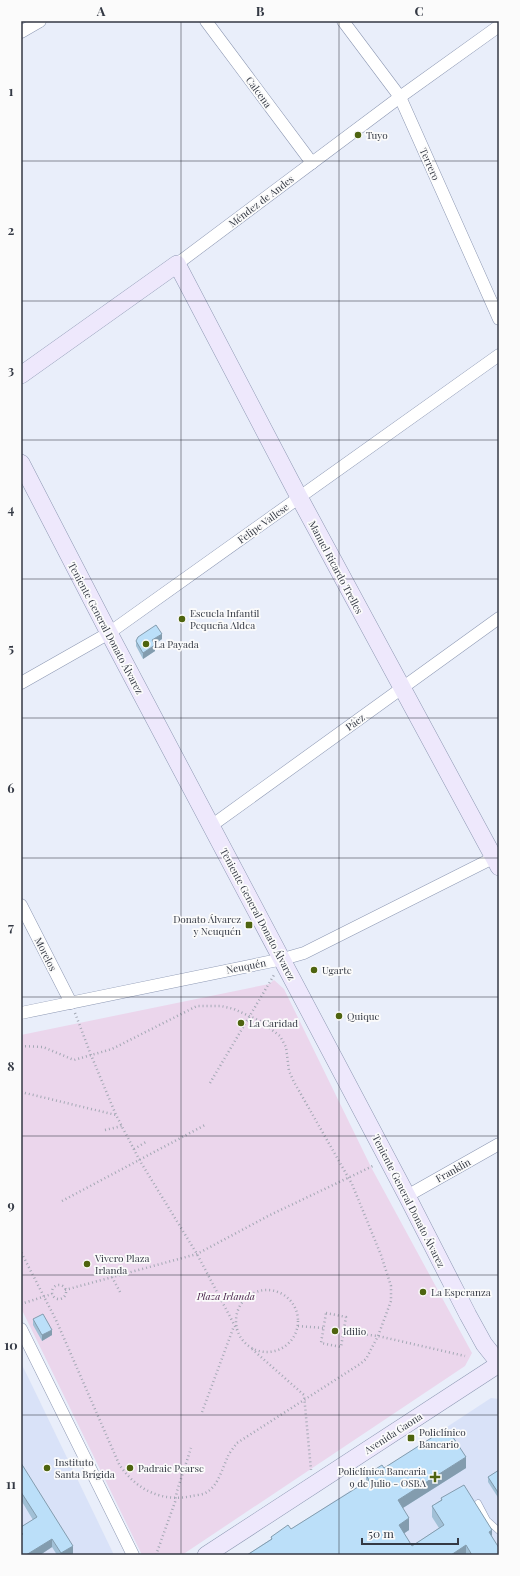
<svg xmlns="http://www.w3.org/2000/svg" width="520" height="1576" font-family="'Playfair Display',serif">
  <rect width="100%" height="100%" fill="#e9eefa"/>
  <g fill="#d9e2f8">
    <path d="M21,1363L28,1377L114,1555H21Z"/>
    <path d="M491,1398L499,1399V1555H252Z"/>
  </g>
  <path fill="#ebd6ec" d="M274,980L284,989L371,1167L472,1353L465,1366L182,1555H142L21,1308V1035L269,984Z"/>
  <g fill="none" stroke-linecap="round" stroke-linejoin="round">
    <defs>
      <path id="lane" d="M478,1503L487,1520L499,1531"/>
      <g id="street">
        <path d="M206,21L312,163"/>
        <path d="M343,21L400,97L499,319"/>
        <path d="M21,32L40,21"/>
        <path d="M177,264L400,97L499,26"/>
        <path d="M21,683L109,633L499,355"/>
        <path d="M211,826L499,618"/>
        <path d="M21,905L71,1003"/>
        <path d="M21,1013L283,959L304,953L499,855"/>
        <path d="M407,1196L499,1144"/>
        <path d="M21,1329L133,1555"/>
      </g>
      <g id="secondary">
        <path d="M21,375L177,264L299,497L499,867"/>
        <path d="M21,463L109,633L407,1196L468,1315L484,1344L499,1363"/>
        <path d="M206,1555L499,1364"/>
      </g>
    </defs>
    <use href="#lane" stroke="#8d98b3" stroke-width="7"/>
    <use href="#street" stroke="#8d98b3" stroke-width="13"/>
    <use href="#secondary" stroke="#8d98b3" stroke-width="18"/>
    <g stroke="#a3a8b4" stroke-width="2.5" stroke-dasharray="1 3" stroke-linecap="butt">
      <path d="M75,1013L91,1055L116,1115L140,1161L197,1254L237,1330"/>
      <path d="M21,1046L43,1047L74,1060L112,1049L197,1006H221L234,1009L260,1021L280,1036L286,1047L289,1071L294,1082L352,1184L381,1255L391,1286V1301L378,1336L366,1359L360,1364L237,1443C234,1447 230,1452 228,1456C223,1467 218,1486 207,1492C203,1495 196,1495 192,1496C162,1503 135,1489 119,1464L56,1320L21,1252"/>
      <path d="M210,1083L274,975"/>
      <path d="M21,1092L116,1115"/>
      <path d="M105,1130L122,1126"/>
      <path d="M134,1149L146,1142"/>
      <path d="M62,1201L205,1125"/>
      <path d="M112,1277L120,1292"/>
      <circle cx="59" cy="1292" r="7"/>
      <path d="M65,1290L197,1254L270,1215L375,1165"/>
      <circle cx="267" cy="1321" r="31"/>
      <path d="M21,1304L52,1294"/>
      <path d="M326,1313L346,1317L341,1347L321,1343Z"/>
      <path d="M298,1326L323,1328"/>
      <path d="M343,1332L378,1336L465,1356"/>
      <path d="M252,1349L304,1395L311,1470"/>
      <path d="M202,1412L234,1326"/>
      <path d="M156,1555L175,1502L177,1491L191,1448"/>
    </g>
    <use href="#lane" stroke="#fff" stroke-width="6"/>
    <use href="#street" stroke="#fff" stroke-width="12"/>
    <use href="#secondary" stroke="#eee8fc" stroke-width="17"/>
  </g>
  <g fill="#a1c0d6">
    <path d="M162,639L154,644L155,651L143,659L136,646V641Z"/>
    <path d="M33,1319L52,1335L42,1341L33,1325Z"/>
    <path d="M21,1463L73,1554L72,1555H57L52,1547L40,1555H21V1527L33,1520L21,1500Z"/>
    <path d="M384,1468H466L403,1508L409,1530L404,1533L412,1546L439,1528L432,1517V1506L441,1500V1498L492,1537L499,1555H247L271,1539V1537L291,1529L366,1482V1475Z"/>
    <path d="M499,1470V1499L488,1482V1477Z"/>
  </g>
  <g fill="#839cae">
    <path d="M162,634V639L152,646V640Z"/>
    <path d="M155,645V651L143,659V653Z"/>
    <path d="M52,1330V1335L42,1341V1335Z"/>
    <path d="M466,1457V1468L398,1511V1500Z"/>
    <path d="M409,1518V1530L399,1537V1525Z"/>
    <path d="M492,1530V1541L489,1532Z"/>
    <path d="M52,1539V1547L40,1555H26Z"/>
    <path d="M466,1545V1555H451Z"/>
    <path d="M73,1546V1554L72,1555H61V1553Z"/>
  </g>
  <g fill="#bbdff9" stroke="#839cae">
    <path d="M156,625L162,634L152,640L155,645L143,653L136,641L138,637Z"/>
    <path d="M43,1314L52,1330L42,1335L33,1319Z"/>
    <path d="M447,1428L466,1457L398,1500L409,1518L399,1525L412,1546L444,1525L432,1506L442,1500L441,1498L464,1485L492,1530L489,1532L499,1548V1555H472L466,1545L451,1555H247L272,1539L271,1537L288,1525L291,1529L369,1480L366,1475L382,1465L384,1468Z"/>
    <path d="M21,1463L73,1546L61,1553L52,1539L26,1555H21V1535L23,1534L21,1532V1527L37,1517L21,1492Z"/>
    <path d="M499,1470V1494L488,1477Z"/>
  </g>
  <path fill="none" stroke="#343944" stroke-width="1" stroke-opacity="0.55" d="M181,21V1555M339,21V1555M21,161H499M21,301H499M21,440H499M21,579H499M21,718H499M21,858H499M21,997H499M21,1136H499M21,1275H499M21,1415H499"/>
  <g fill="#4e640f" stroke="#fbfbfb" stroke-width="1.5">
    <circle cx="358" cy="135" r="4"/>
    <circle cx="182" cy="619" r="4"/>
    <circle cx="146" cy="644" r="4"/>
    <rect x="245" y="921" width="8" height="8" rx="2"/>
    <circle cx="314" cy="970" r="4"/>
    <circle cx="339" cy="1016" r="4"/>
    <circle cx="241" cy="1023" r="4"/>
    <circle cx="87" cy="1264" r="4"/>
    <circle cx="423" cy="1292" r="4"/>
    <circle cx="335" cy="1331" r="4"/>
    <rect x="407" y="1434" width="8" height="8" rx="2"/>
    <circle cx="47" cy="1468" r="4"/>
    <circle cx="130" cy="1468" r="4"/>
    <path d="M433 1471h4v4h4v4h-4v4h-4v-4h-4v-4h4z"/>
  </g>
  <g text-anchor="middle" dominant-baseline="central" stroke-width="3.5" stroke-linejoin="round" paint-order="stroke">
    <g font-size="10" fill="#343944" stroke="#fbfbfb">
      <text transform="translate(259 92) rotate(54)">Calcena</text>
      <text transform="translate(430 164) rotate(66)">Terrero</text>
      <text transform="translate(261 201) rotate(-37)">Méndez de Andes</text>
      <text transform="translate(263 523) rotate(-36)">Felipe Vallese</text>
      <text transform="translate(336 567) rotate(62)">Manuel Ricardo Trelles</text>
      <text transform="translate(106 628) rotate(62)">Teniente General Donato Álvarez</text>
      <text transform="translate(355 722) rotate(-36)">Páez</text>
      <text transform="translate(258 914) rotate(62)">Teniente General Donato Álvarez</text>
      <text transform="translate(46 954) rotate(63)">Morelos</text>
      <text transform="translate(246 966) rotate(-11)">Neuquén</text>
      <text transform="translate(453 1170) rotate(-29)">Franklin</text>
      <text transform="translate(409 1201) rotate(63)">Teniente General Donato Álvarez</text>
      <text transform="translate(393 1433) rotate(-33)">Avenida Gaona</text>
    </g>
    <g font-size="10" fill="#343944" stroke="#fbfbfb" text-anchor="start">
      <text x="366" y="135">Tuyo</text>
      <text x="190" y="613">Escuela Infantil<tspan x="190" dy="12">Pequeña Aldea</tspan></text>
      <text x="154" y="644">La Payada</text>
      <text x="241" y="919" text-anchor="end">Donato Álvarez<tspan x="241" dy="12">y Neuquén</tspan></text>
      <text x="322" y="970">Ugarte</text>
      <text x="347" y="1016">Quique</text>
      <text x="249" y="1023">La Caridad</text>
      <text x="95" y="1258">Vivero Plaza<tspan x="95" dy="12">Irlanda</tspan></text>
      <text x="431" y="1292">La Esperanza</text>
      <text x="343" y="1331">Idilio</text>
      <text x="419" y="1432">Policlínico<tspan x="419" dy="12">Bancario</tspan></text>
      <text x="55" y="1462">Instituto<tspan x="55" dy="12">Santa Brígida</tspan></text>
      <text x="138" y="1468">Padraic Pearse</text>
      <text x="426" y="1471" text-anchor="end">Policlínica Bancaria<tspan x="426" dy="12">9 de Julio - OSBA</tspan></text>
    </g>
    <g font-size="10" font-style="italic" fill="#4b254d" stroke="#fbfbfb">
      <text x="226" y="1296">Plaza Irlanda</text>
    </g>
  </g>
  <rect width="520" height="1576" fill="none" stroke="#fbfbfb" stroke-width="44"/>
  <path d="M362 1538v6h96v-6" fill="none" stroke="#343944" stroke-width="2"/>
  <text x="368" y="1538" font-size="12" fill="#343944" stroke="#fbfbfb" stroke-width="3" paint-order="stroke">50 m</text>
  <rect x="22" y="22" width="476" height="1532" fill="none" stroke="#343944" stroke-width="1.5"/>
  <g font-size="13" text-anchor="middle" font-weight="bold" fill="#343944">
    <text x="101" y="16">A</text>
    <text x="260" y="16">B</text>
    <text x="419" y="16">C</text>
    <text x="11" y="96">1</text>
    <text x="11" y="235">2</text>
    <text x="11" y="375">3</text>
    <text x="11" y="514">4</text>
    <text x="11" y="653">5</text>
    <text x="11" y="793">6</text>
    <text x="11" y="932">7</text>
    <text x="11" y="1071">8</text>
    <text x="11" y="1210">9</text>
    <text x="11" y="1350">10</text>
    <text x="11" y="1489">11</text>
  </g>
</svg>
